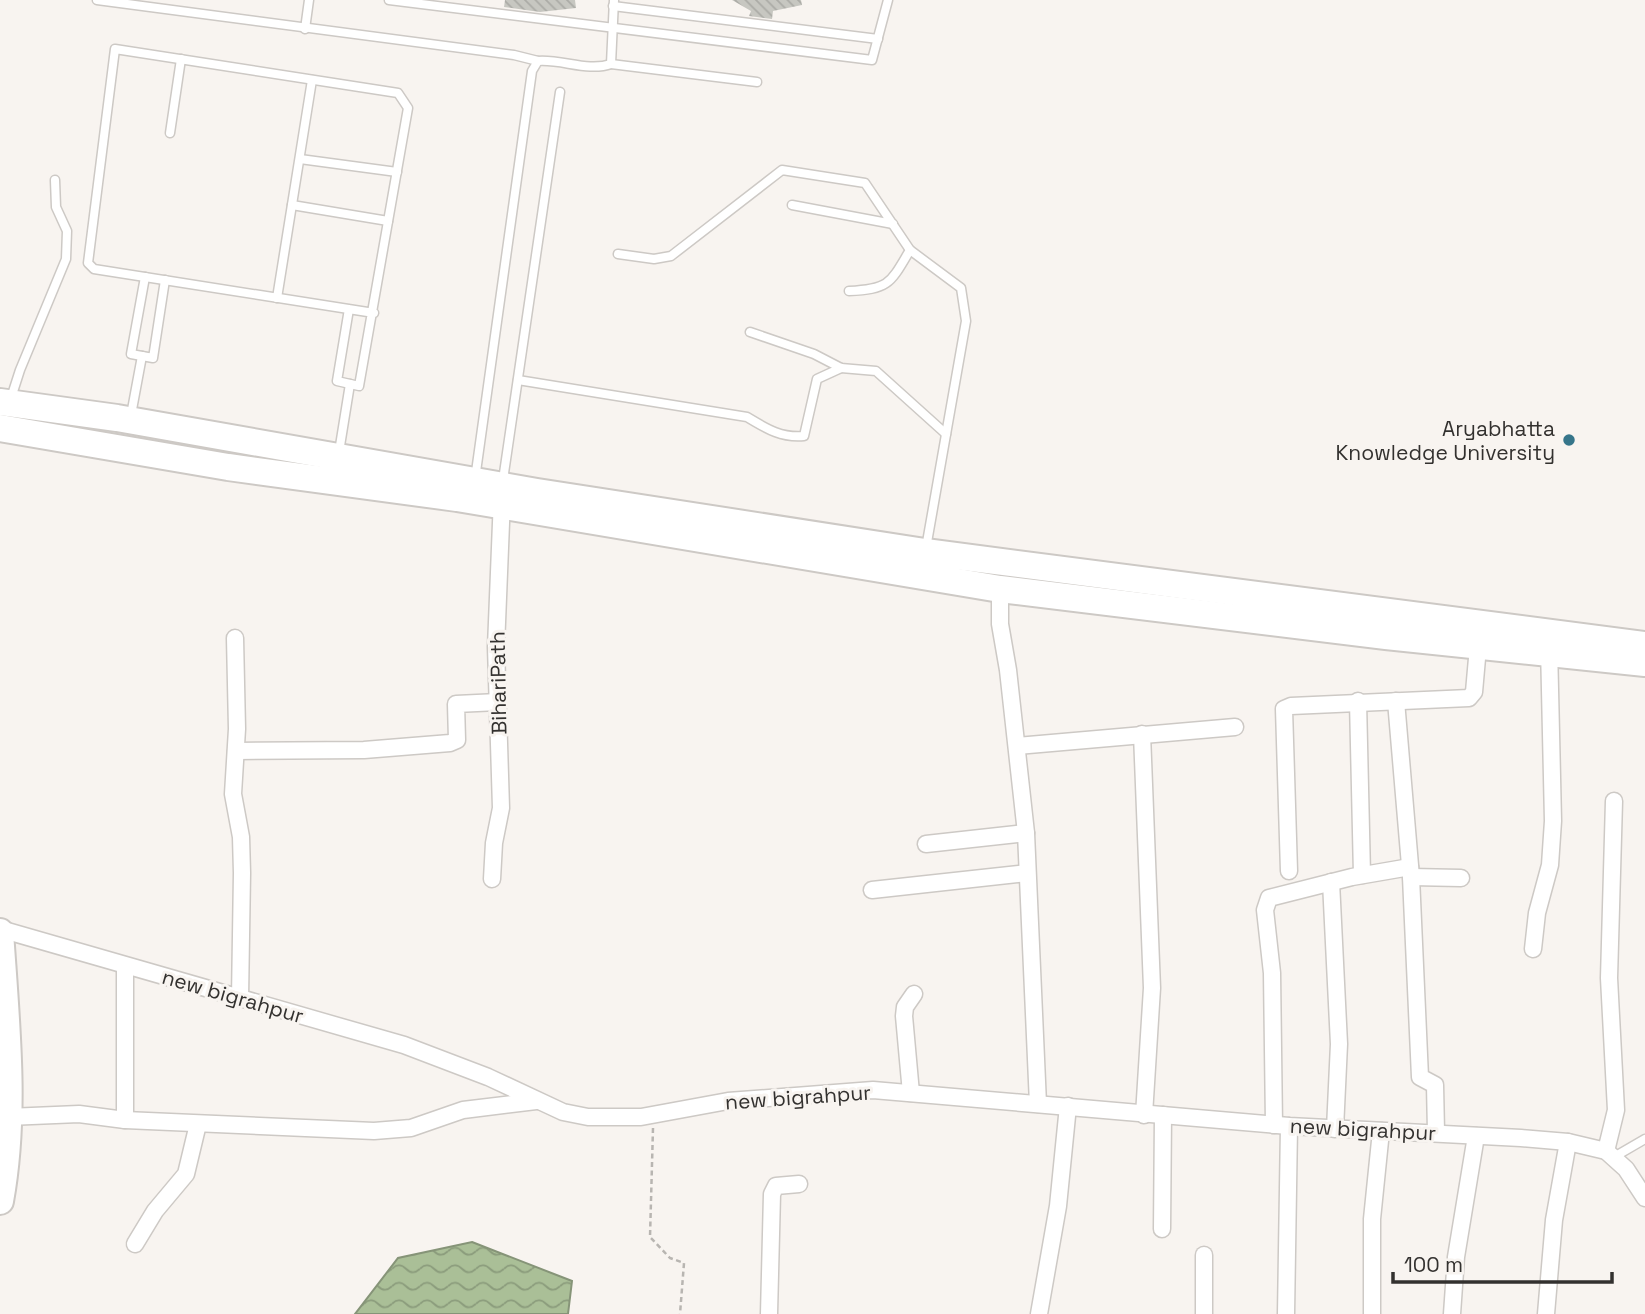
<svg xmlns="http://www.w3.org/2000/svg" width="1645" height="1314" font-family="'Space Grotesk',sans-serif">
  <defs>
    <pattern id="water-waves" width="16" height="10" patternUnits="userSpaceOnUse" patternTransform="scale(1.75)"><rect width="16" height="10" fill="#aabf97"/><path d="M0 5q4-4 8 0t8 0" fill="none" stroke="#8b9c7c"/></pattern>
    <pattern id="building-back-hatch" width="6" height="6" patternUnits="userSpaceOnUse" patternTransform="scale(1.75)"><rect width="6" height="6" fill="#c7c7c1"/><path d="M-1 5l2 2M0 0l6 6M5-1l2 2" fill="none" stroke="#ababa6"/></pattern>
  </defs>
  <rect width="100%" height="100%" fill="#f8f4f0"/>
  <path fill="url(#water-waves)" stroke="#869478" stroke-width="2" d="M472,1242L572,1281L568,1314H355L398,1258Z"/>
  <g fill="url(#building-back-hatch)">
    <path d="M505,0H575L576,8L540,12L504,7Z"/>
    <path d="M732,0H801L802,5L773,11L772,19L749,16L751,11Z"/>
  </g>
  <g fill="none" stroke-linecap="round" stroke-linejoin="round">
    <defs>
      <g id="lane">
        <path d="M97,0L514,55L538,61"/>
        <path d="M389,0L872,60L888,0"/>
        <path d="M613,6L878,39"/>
        <path d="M305,29L309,0"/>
        <path d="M611,64L757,82"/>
        <path d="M170,133L181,59"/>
        <path d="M300,159L397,172"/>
        <path d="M292,205L388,221"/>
        <path d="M792,205L893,224"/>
        <path d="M618,254L654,259L671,256L782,170L865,183L910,250L961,288L966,321L926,548"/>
        <path d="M145,277L131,354L153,358L165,280"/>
        <path d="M849,291C889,289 890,284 910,250"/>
        <path d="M277,298L312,80"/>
        <path d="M349,309L337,381L359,386L408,108L398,93L115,49L88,263L94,269L374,313"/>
        <path d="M750,332L814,354L841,368L876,371L946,434"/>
        <path d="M518,380L747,417C767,429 781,438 804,436L817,379L841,368"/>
        <path d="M10,401L20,370L66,259L67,231L56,207L55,180"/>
        <path d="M131,415L142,356"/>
        <path d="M339,452L350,384"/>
        <path d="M475,479L532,71L538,61C562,59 588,72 611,64L614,0"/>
        <path d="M503,480L560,92"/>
        <path d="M1614,1157L1645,1139"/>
      </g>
      <g id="street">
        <path d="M1000,589V624L1008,670L1026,833L1038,1104"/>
        <path d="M235,638L237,729L233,794L241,837L242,873L240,998"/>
        <path d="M1358,701L1362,875"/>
        <path d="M1396,701L1411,877L1420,1077L1435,1085L1436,1132"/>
        <path d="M1142,734L1152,988L1144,1115"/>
        <path d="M1017,746L1235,727"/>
        <path d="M236,751L364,750L450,743L457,740L456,704L498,702"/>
        <path d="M926,844L1026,833"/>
        <path d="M1289,871L1284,709L1291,706L1469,698L1474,692L1478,647"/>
        <path d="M1411,877L1461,878"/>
        <path d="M492,879L494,843L501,808L496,647L502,498"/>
        <path d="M1331,882L1339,1044L1335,1129"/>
        <path d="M872,890L1027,873"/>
        <path d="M0,929L404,1045L488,1077L563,1112L588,1117H641L728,1101L873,1090L1289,1126L1521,1138L1568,1142L1606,1151L1626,1169L1645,1198"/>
        <path d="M1533,949L1537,913L1550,865L1553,821L1549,646"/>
        <path d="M125,966V1120"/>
        <path d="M911,1093L904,1016L905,1007L914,994"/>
        <path d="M8,1117L79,1114L125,1120L374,1131L411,1128L463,1110L536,1101"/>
        <path d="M1274,1125L1272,973L1265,910L1269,898L1352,877L1410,867"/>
        <path d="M1606,1151L1616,1110L1609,978L1614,801"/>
        <path d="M1162,1229L1163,1115"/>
        <path d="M135,1244L155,1211L186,1174L198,1124"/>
        <path d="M769,1314L772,1194L776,1186L799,1184"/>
        <path d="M1039,1314L1058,1206L1068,1106"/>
        <path d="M1204,1314V1255"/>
        <path d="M1286,1314L1289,1126"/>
        <path d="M1372,1314V1219L1381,1131"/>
        <path d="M1452,1314L1456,1257L1476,1136"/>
        <path d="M1546,1314L1554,1220L1568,1142"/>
      </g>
      <g id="primary">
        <path d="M0,402L117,418L537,492L925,552L1645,645"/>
        <path d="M0,428L228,467L457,498L1000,589L1386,636L1645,663"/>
        <path d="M0,932C6,1021 16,1113 0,1201"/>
      </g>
    </defs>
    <use href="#lane" stroke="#cdc9c5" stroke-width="11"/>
    <use href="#street" stroke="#cdc9c5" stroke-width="19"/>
    <use href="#primary" stroke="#cdc9c5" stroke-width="30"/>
    <path stroke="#b8b5b1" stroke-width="2.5" stroke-dasharray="5 3.5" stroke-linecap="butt" d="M653,1128L650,1237L670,1258L684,1263L680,1314"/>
    <use href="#lane" stroke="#fff" stroke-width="8"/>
    <use href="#street" stroke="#fff" stroke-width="16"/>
    <use href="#primary" stroke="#fff" stroke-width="26"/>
  </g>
  <circle fill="#36758a" stroke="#f8f4f0" stroke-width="2.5" cx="1569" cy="440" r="7"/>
  <g text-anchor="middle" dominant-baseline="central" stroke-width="6" stroke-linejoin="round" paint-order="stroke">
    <g font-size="21" fill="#33312f" stroke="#f8f4f0" text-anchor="end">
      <text x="1555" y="428">Aryabhatta<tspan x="1555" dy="24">Knowledge University</tspan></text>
    </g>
    <g font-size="21" fill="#33312f" stroke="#f8f4f0">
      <text transform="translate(498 683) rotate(-91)">BihariPath</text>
      <text transform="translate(233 996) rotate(16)">new bigrahpur</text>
      <text transform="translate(798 1097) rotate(-4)">new bigrahpur</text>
      <text transform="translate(1363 1129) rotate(3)">new bigrahpur</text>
    </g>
  </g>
  <path d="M1393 1272v10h219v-10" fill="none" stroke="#33312f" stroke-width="3.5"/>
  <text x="1404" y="1272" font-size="21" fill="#33312f" stroke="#f8f4f0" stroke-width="5" paint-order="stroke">100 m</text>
</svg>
